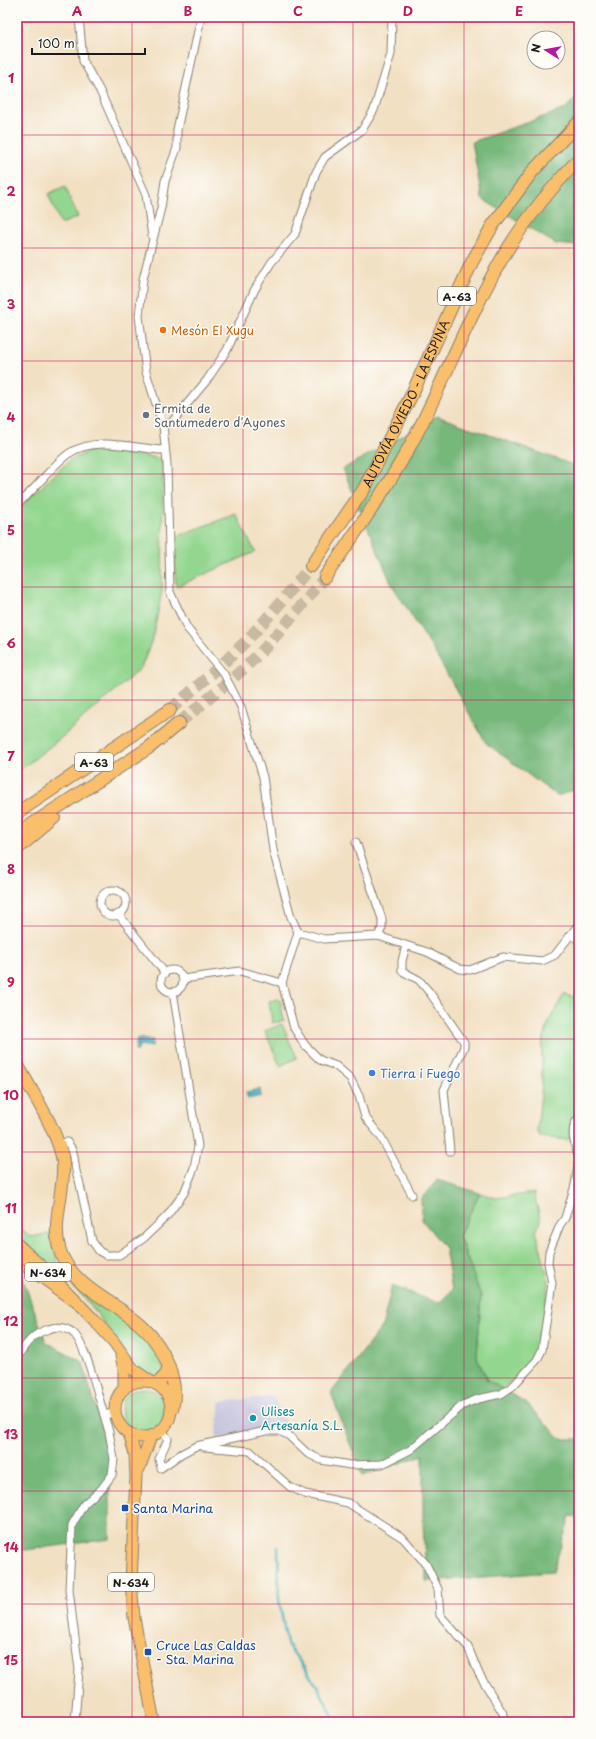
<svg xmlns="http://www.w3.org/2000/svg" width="596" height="1739" font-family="'Playpen Sans',sans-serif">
  <rect width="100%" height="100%" fill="#fdfcf7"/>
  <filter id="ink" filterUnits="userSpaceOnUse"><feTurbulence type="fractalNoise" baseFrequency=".025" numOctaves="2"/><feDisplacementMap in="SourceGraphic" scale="8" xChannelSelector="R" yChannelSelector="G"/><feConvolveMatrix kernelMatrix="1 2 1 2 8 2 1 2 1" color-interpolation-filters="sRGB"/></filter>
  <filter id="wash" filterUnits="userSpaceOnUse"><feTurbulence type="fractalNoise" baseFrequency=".012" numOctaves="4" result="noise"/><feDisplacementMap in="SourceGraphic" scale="16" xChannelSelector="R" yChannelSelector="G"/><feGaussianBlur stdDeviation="0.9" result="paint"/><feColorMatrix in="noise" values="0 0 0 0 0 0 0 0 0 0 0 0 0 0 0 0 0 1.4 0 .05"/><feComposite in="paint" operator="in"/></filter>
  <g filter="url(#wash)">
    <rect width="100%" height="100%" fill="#f2e0c3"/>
    <path fill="#c3c1db" d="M273,1396L288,1427L286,1433L216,1438L220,1402Z"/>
    <g fill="#93d68f" stroke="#587956">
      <path d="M65,186L78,217L61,224L48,194Z"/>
      <path d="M90,451H109L158,458L163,465L162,591L153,637L141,668L62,737L24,767L17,768V510L70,460Z"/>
      <path d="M236,514L255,552L176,587L174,537Z"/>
      <path d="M564,994L577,998L579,997V1112C571,1118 571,1129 570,1138L567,1140L540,1137L537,1130L542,1084V1044L549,1021Z"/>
      <path d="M280,999L284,1021L272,1023L269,1001Z"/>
      <path d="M282,1024L297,1058L280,1066L265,1031Z"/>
      <path d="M480,1193L496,1198L534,1193L541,1222L536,1231L549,1281L542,1332L536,1352L531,1360L515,1378L502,1389L487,1380L477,1357L481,1296L459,1236Z"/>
      <path d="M17,1226L31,1237L51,1233C53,1249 57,1265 69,1278C75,1283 83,1288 89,1292C118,1314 153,1335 164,1371L156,1378L139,1368L84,1297L17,1236Z"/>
      <circle cx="143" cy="1410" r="22"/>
    </g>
    <g fill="#76b77a" stroke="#496a4b">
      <path d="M579,94V246L556,244L482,199L472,142L565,109Z"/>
      <path d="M437,416L579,467V788L557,796L486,743L437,656L391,583L343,469Z"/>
      <path d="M437,1180L480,1193L459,1236L481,1296L477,1357L487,1380L526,1403L561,1439H579V1517L570,1516L553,1572L426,1581L423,1523V1455L362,1476L331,1393L382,1327L392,1286L439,1303L452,1290L445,1248L422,1220L421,1199Z"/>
      <path d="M17,1271L21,1274L46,1342L82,1361L110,1455V1539L17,1551Z"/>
    </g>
    <g fill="#3faebb" stroke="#2e656c">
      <path d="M137,1038L153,1040L152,1047L139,1045L138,1051H135Z"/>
      <path d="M260,1089L261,1096L248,1099L246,1092Z"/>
    </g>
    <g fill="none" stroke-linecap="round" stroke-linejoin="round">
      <path stroke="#3faebb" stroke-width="2.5" d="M278,1547L279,1599L287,1644L318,1687L336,1722"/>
    </g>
  </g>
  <g filter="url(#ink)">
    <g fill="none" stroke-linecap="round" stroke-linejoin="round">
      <g stroke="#c7b9a2" stroke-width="12" stroke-dasharray="12 6" stroke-linecap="butt">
        <path d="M170,710C196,687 223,665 247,640C270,616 290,591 311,566"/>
        <path d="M179,723C207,700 236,677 262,651C284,627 305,602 325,577"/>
      </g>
      <defs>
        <g id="minor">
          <path d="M79,17L83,61L100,91L146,195L152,236"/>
          <path d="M201,17L177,130V148L165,181L161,208L143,279L139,316L146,372L163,426L167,464L170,592L187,628L224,674L241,707L263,777L273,850L291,917L298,932L282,983L294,1028L305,1045L320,1060L336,1066L350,1078L359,1096L365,1117L381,1137L412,1195"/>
          <path d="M163,426L172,422L207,380L227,350L255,289L271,263L295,234L316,172L325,157L362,130L374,110L391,54L392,17"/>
          <path d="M17,504C36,490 49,468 68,454C94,436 130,447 159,450L165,449"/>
          <path d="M356,842L382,919V928L378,936"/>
          <circle cx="113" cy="903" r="13"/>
          <path d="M118,914L165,973"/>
          <path d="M298,932L324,939L378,936L427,952L460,969L470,970L503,957L542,961L555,955L579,924"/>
          <path d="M571,935L579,940"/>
          <path d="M406,946L402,961V971L419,980L430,993L464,1042V1047L444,1090L450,1151"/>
          <circle cx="172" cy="981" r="11"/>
          <path d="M183,979L240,971L282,983"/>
          <path d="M579,1118C568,1129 575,1145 579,1158"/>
          <path d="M58,1144L67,1142C78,1154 72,1167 79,1180L92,1241L99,1251L106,1255H119L144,1238L167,1216L184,1193L194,1168L198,1146L173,992"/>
          <path d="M17,1357C26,1344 33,1333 49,1329C56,1326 65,1327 72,1332C85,1340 99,1399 104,1415"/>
          <path d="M162,1430L168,1439L159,1459L161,1468L181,1454L196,1446L266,1431H279L288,1435L307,1453L321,1460L350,1465L382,1464L410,1450L463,1405L478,1399L501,1394L513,1386L537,1360L542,1350L552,1283L548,1263L549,1252L560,1225L565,1218L575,1185L579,1158"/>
          <path d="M204,1447L250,1451L290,1487L305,1494L348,1503L403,1538L426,1564L438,1589L440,1615L468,1647L479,1674L504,1715L505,1722"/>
          <path d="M75,1722L79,1670L69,1590L72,1525L84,1504L102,1488L112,1475L114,1459L109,1432L104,1415L114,1413"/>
        </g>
        <g id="trunk">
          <path d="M17,1244L53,1277L94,1320L113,1341L134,1370L150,1381"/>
          <path d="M121,1356L124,1370V1389"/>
          <circle cx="143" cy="1409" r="28"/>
          <path d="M129,1433L135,1454L136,1476L131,1582L134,1618L154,1722"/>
          <path d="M139,1469L151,1436"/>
        </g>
        <g id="motorway">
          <path id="s1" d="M311,566L364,489L411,396L472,262L493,225L532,172L579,122"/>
          <path d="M325,577C358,529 391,483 418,431C449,370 473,305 509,247C529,215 553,186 579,159"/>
          <path d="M17,813L170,710"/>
          <path d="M17,834L150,747L179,723"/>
          <path d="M17,849L54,818"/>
          <path d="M17,1064C30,1089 61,1136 63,1163C65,1194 49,1227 62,1256C85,1305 146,1305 168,1365C174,1381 176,1392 172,1409"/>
          <path d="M17,1259L76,1301"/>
          <path d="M157,1384L166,1375L169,1367"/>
        </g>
      </defs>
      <use href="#minor" stroke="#877e70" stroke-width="9"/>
      <use href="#trunk" stroke="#877e70" stroke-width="13"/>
      <use href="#motorway" stroke="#877e70" stroke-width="14"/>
      <use href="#minor" stroke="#fff" stroke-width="7"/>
      <use href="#trunk" stroke="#f9bf6d" stroke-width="11"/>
      <use href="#motorway" stroke="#f9bf6d" stroke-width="12"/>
    </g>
  </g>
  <path fill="none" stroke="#c2185b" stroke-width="1" stroke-opacity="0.55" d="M132,17V1722M243,17V1722M353,17V1722M464,17V1722M17,135H579M17,248H579M17,361H579M17,474H579M17,587H579M17,700H579M17,813H579M17,926H579M17,1039H579M17,1152H579M17,1265H579M17,1378H579M17,1491H579M17,1604H579"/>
  <circle fill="#e8710a" stroke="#fdfcf7" stroke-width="1.5" cx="163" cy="330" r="4"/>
  <circle fill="#6b7280" stroke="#fdfcf7" stroke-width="1.5" cx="146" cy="415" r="4"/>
  <circle fill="#3f7fe0" stroke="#fdfcf7" stroke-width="1.5" cx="372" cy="1073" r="4"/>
  <circle fill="#0f9aa8" stroke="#fdfcf7" stroke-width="1.5" cx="253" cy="1418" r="4"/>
  <g fill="#1a4fb4" stroke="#fdfcf7" stroke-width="1.5">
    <rect x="121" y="1504" width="8" height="8" rx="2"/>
    <rect x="144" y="1648" width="8" height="8" rx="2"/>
  </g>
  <g text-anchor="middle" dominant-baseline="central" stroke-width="3" stroke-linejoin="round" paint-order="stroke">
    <g fill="#fdfcf7" stroke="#605f5e" stroke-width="1">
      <rect x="438" y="287" width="38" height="18" rx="3"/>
      <rect x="75" y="753" width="38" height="18" rx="3"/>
      <rect x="25" y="1263" width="46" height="18" rx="3"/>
      <rect x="108" y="1573" width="46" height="18" rx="3"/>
    </g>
    <g font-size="11" font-weight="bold" fill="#1c1c1c">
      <text x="457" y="296">A-63</text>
      <text x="94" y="762">A-63</text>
      <text x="48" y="1272">N-634</text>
      <text x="131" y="1582">N-634</text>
    </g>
    <g font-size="12" fill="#c56008" stroke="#fdfcf7" text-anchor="start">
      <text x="171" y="330">Mesón El Xugu</text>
    </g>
    <g font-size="12" fill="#1c1c1c" stroke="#fdfcf7">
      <text stroke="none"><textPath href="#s1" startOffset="189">AUTOVÍA OVIEDO - LA ESPINA</textPath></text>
    </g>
    <g font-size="12" fill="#5b616d" stroke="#fdfcf7" text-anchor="start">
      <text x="154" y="408">Ermita de<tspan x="154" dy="14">Santumedero d'Ayones</tspan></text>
    </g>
    <g font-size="12" fill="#366cbe" stroke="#fdfcf7" text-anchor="start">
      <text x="380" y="1073">Tierra i Fuego</text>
    </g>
    <g font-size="12" fill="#0d838f" stroke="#fdfcf7" text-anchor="start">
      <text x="261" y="1411">Ulises<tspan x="261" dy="14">Artesanía S.L.</tspan></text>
    </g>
    <g font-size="12" fill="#164399" stroke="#fdfcf7" text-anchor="start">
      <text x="133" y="1508">Santa Marina</text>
      <text x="156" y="1645">Cruce Las Caldas<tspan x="156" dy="14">- Sta. Marina</tspan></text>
    </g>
  </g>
  <rect width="596" height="1739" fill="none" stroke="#fdfcf7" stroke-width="44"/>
  <g transform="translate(546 50) rotate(281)"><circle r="19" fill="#fdfcf7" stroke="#a3a29f"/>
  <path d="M0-3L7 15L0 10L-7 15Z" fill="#b5179e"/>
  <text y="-6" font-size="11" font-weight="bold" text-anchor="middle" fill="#1c1c1c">N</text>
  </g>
  <path d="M32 48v6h113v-6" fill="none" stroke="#1c1c1c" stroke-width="2"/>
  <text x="38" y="48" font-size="12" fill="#1c1c1c" stroke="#fdfcf7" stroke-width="3" paint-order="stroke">100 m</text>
  <rect x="22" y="22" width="552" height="1695" fill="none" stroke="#c2185b" stroke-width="1.5"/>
  <g font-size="13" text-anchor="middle" font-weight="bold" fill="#c2185b">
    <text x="77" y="16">A</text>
    <text x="188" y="16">B</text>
    <text x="298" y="16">C</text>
    <text x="408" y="16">D</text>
    <text x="519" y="16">E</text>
    <text x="11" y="83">1</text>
    <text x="11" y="196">2</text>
    <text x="11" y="309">3</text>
    <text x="11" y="422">4</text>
    <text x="11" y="535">5</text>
    <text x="11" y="648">6</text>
    <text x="11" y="761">7</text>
    <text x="11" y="874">8</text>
    <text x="11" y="987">9</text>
    <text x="11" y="1100">10</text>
    <text x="11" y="1213">11</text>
    <text x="11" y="1326">12</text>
    <text x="11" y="1439">13</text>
    <text x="11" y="1552">14</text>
    <text x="11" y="1665">15</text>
  </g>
</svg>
